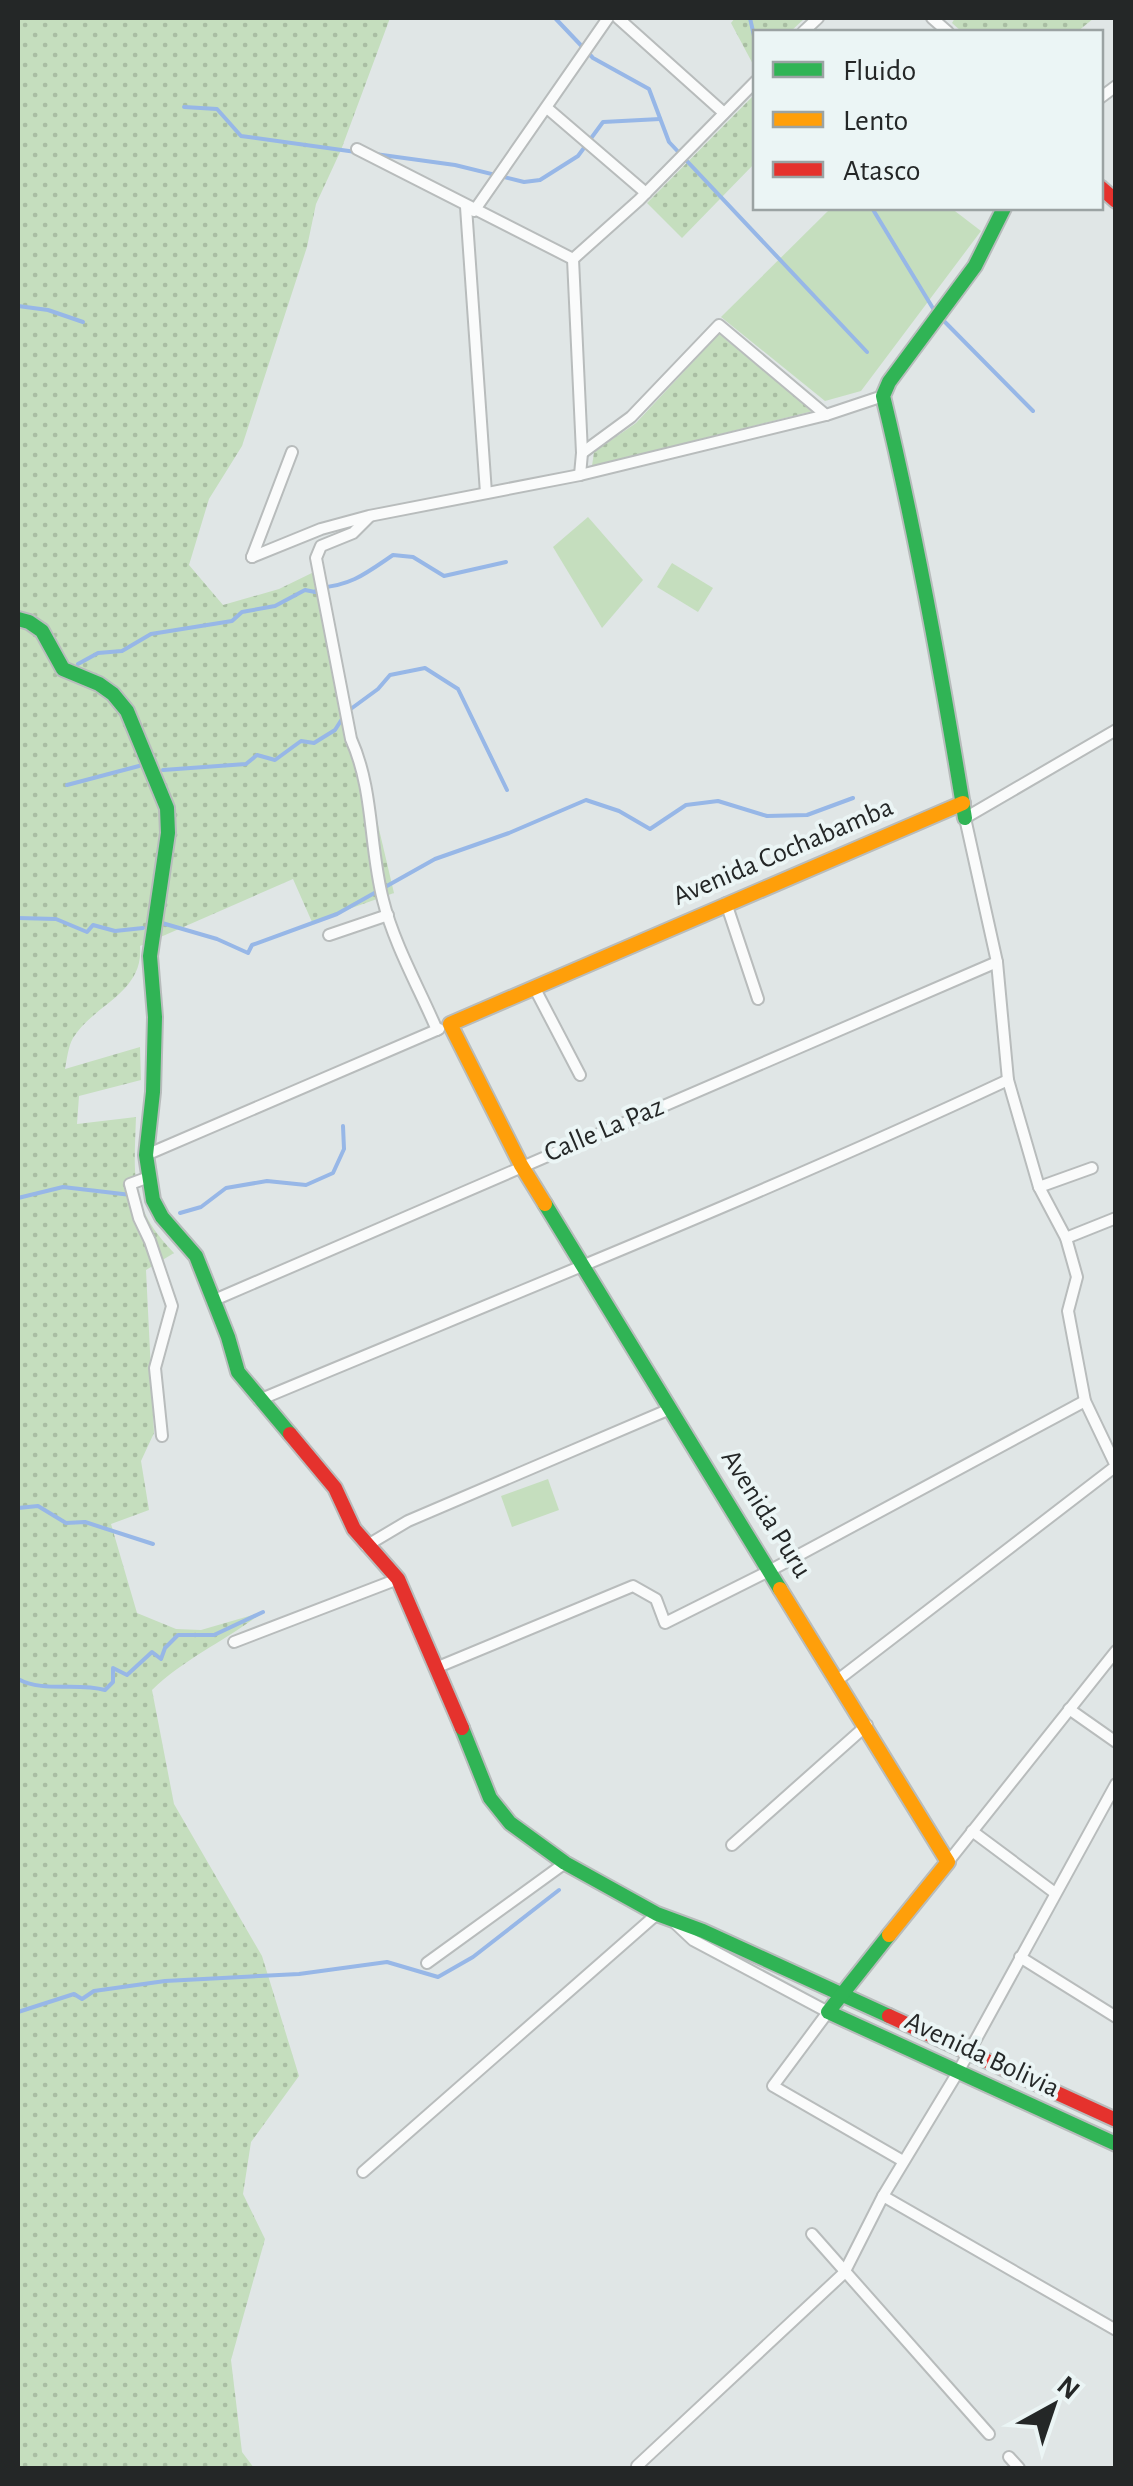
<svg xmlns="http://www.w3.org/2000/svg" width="1133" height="2486" font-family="'Alegreya Sans',sans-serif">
  <defs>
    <pattern id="grass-dots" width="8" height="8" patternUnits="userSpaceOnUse" patternTransform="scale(2.5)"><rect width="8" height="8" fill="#c5debe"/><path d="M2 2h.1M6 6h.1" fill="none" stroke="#a9bea3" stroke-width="1.8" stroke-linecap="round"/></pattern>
  </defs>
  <rect width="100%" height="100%" fill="#e0e6e6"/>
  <g fill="url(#grass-dots)">
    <path d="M18,18H390L341,150L316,204L307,247L242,446L209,499L189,565L223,605L279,589L318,570L394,893L312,922L293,879L140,946C144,993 94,1004 73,1038C68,1047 67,1059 65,1069L140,1047L141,1080L79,1096L77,1124L136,1117C134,1177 129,1207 174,1253L146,1270L154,1433L141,1461L149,1510L111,1524L137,1613L176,1629L201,1630L263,1612C227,1640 185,1658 152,1690L174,1804L262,1956L299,2076L251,2142L243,2194L265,2239L231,2360L242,2452L254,2468H18Z"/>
    <path d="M735,18H805L790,32H756L755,68L731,23Z"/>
    <path d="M955,18H1094L1077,32H962L952,23Z"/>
    <path d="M755,94V163L682,238L647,203Z"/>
    <path d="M719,334L813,411L592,466L594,452L636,423Z"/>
  </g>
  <g fill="#c5debe">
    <path d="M831,208H951L981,231L861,391L825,401L721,317Z"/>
    <path d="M588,517L643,580L602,628L553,547Z"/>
    <path d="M672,563L713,588L698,612L657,587Z"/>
    <path d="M548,1479L559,1510L512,1527L501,1496Z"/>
  </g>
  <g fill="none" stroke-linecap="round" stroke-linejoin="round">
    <g stroke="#97b7e7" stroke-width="4">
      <path d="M555,18L593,58L649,89L669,142L867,352"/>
      <path d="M750,18L756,45"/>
      <path d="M184,107L217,109L241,136L356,152"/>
      <path d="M375,154L455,165L524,182L540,180L578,156L603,122L660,119"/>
      <path d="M872,208L934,310"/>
      <path d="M18,306L48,310L83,322"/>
      <path d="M940,317L1033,411"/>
      <path d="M78,664L98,653L122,651L151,634L232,621L242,612L275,606L305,590L315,592L319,588C352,585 365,574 393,555L413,557L444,576L506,562"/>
      <path d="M348,711L378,689L390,675L425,668L458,689L507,790"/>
      <path d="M163,770L246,764L257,755L275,760L301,741L314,743L335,730L342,719"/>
      <path d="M67,785L139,766"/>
      <path d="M18,918L56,919L87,932L93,925L115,931L143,928"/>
      <path d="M162,923L217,939L248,953L252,945L337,914L435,859L509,833L586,800L619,811L650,829L686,805L718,801L767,816L807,815L853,798"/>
      <path d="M18,1198L63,1187L131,1195"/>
      <path d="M180,1213L201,1207L226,1188L267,1181L306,1185L333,1173L344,1149L343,1126"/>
      <path d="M18,1508L38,1506L66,1523L85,1522L153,1544"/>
      <path d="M18,1679C43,1693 77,1682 105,1690L113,1682V1668L127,1675L152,1652L161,1659L165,1648L178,1635H214L263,1612"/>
      <path d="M18,2012L74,1994L82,1999L94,1991L165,1981L299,1974L387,1962L438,1977L473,1957L559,1890"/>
    </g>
    <defs>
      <g id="street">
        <path d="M618,18L724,113"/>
        <path d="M932,18L948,32"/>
        <path d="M803,32L818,18"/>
        <path d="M1100,98L1116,86"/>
        <path d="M547,108L646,193"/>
        <path d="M357,149L573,259"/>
        <path d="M466,207L486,493"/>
        <path d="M474,211L608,18"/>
        <path d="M573,259L639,200L756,81"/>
        <path d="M573,259L582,453L580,475"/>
        <path d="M582,453L631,417L719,325L826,415"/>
        <path d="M369,517L353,533L321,546L316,558L351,739C374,790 369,846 383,900C394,944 419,988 437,1030"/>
        <path d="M252,557L321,529L369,516L580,475L826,415L883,396"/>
        <path d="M252,557L292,452"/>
        <path d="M726,903L758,999"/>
        <path d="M329,935L388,915"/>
        <path d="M534,987L580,1075"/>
        <path d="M146,1155L439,1029"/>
        <path d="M149,1177L130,1184L139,1218L150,1241L172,1306L155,1368L162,1436"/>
        <path d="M1039,1187L1092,1168"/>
        <path d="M1066,1238L1116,1218"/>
        <path d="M212,1301L997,962"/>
        <path d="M259,1400C510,1295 762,1195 1008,1080"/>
        <path d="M366,1546L408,1521L670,1409"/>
        <path d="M234,1642L398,1579"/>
        <path d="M438,1667L633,1586L656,1599L665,1623L771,1570L1085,1401"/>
        <path d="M839,1679L1116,1466L1085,1401L1068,1311L1077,1277L1066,1238L1039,1187L1008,1080L997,962L965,818L1116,730"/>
        <path d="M1069,1709L1116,1742"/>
        <path d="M972,1831L1055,1893"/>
        <path d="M732,1845L867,1725"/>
        <path d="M948,1862L1116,1651"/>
        <path d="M676,1924L693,1940L828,2012L773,2086L903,2161"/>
        <path d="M1020,1957L1116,2017"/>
        <path d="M427,1963L565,1863"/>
        <path d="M363,2172L657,1914"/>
        <path d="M883,2196L1116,2330"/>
        <path d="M812,2234L989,2434"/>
        <path d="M1009,2457L1019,2468"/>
        <path d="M639,2468L637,2466L844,2273L883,2196L958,2072L1116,1784"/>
      </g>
      <g id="fast">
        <path d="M18,619L29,622L42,631L63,669L99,684L113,694L127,711L167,808L168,833L150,956L155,1017L153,1092L146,1155L153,1200L162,1217L196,1256L228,1337L238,1372L290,1434"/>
        <path d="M965,818C942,676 917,536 883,396L889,382L975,266L1004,208"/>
        <path d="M545,1204L780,1589"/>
        <path d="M462,1728L490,1798L510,1823L565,1863L657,1914L703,1931L889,2016"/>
        <path d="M889,1935L828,2012L1116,2144"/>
      </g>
      <g id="slow">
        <path d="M545,1204L521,1165L450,1024L963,803"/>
        <path d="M780,1589L948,1862L889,1935"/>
      </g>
      <g id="jam">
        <path d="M1100,187L1116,201"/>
        <path d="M290,1434L335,1488L354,1529L398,1579L462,1728"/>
        <path d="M889,2016L1116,2120"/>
      </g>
    </defs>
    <use href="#street" stroke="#b8bcbc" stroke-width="14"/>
    <use href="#fast" stroke="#b8bcbc" stroke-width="18"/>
    <use href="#slow" stroke="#b8bcbc" stroke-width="18"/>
    <use href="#jam" stroke="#b8bcbc" stroke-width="18"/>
    <use href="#street" stroke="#fafbfb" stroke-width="10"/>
    <use href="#fast" stroke="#30b455" stroke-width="14"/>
    <use href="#slow" stroke="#ff9f0a" stroke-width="14"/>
    <use href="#jam" stroke="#e5322d" stroke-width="14"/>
  </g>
  <g text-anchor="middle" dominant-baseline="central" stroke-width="8" stroke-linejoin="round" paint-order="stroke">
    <g font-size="28" fill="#242727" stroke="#ebf5f5">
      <text transform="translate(783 852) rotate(-23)">Avenida Cochabamba</text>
      <text transform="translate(604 1130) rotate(-23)">Calle La Paz</text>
      <text transform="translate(766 1514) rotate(58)">Avenida Puru</text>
      <text transform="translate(982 2055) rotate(25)">Avenida Bolivia</text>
    </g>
  </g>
  <rect width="1133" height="2486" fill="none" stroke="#242727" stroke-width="40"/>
  <rect x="753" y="30" width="350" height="180" fill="#ebf5f5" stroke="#9ba3a3" stroke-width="2.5"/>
  <rect x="773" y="62" width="50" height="15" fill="#30b455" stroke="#9ba3a3" stroke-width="2.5"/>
  <text x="843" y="80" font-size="30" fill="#242727">Fluido</text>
  <rect x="773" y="112" width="50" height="15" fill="#ff9f0a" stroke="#9ba3a3" stroke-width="2.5"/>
  <text x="843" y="130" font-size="30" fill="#242727">Lento</text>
  <rect x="773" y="162" width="50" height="15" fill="#e5322d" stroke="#9ba3a3" stroke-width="2.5"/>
  <text x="843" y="180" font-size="30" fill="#242727">Atasco</text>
  <g transform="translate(1053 2406) rotate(40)" stroke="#ebf5f5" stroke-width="8" paint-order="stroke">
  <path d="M0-8L18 38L0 25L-18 38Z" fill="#242727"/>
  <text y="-15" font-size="28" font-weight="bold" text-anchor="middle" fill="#242727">N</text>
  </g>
</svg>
